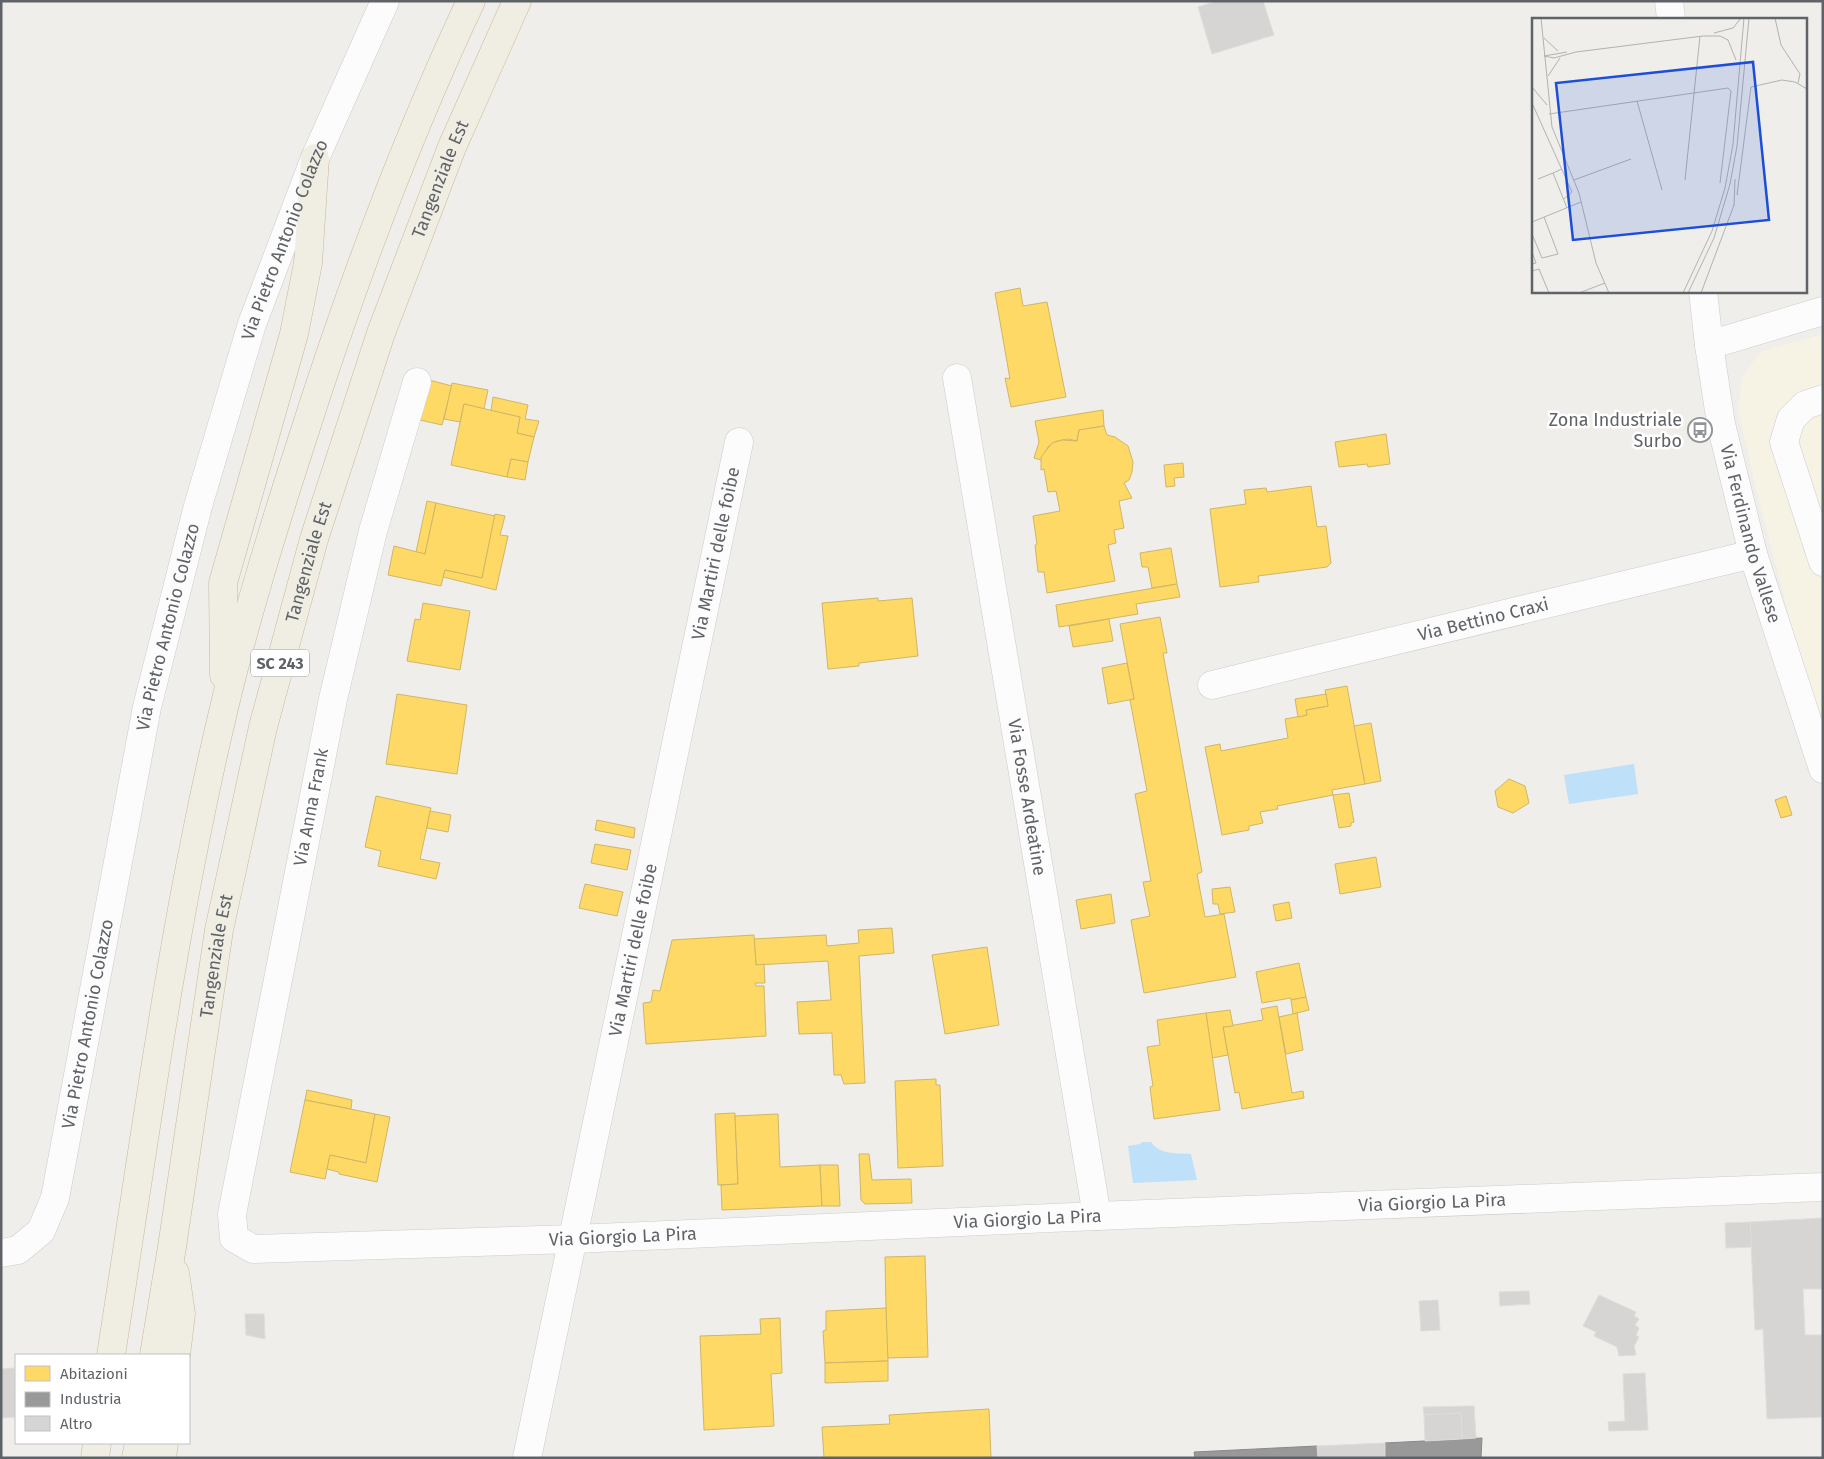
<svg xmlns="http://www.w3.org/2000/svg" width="1824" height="1459" font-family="'Fira Sans',sans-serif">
  <rect width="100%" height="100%" fill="#efeeea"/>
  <path fill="#f7f3e4" d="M1823,334V725L1792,627L1759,501L1738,409L1742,379L1760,352Z"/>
  <g fill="#bfe0f9">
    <path d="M1634,764L1638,794L1569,804L1564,775Z"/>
    <path d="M1142,1142H1151C1159,1155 1178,1153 1191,1154L1197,1180L1133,1183L1128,1146L1140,1144Z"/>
  </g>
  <g fill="#ffd966" stroke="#cfb667">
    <path d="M1020,288L1023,306L1047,302L1066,397L1011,407L1005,378L1010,379L995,293Z"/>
    <path d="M429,380L452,386L442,425L420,420Z"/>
    <path d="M452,383L488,390L484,409L464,404L460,422L444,419Z"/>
    <path d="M493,397L528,405L525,419L539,421L534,437L517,433L520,417L491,411Z"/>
    <path d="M464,404L520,417L517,433L534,437L528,462L511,459L507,477L451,465Z"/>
    <path d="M1103,410L1104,426L1079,430L1077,441L1068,439L1057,441L1048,447L1041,460L1034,458L1039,442L1035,421Z"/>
    <path d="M1104,426L1107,435L1115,437L1128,446L1133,462L1132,472L1129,480L1124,483L1132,498L1119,501L1124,528L1114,530L1116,543L1108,545L1115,581L1047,593L1044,572H1038L1035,545L1037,544L1033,516L1060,511L1056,491L1048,492L1044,469L1041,470V457L1052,443L1062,440L1077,441L1079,430Z"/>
    <path d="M1386,434L1390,464L1368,467L1367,464L1339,467L1335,442Z"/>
    <path d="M511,459L528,462L525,480L507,477Z"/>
    <path d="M1183,463L1184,477L1174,478L1175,486L1166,487L1164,465Z"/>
    <path d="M1311,486L1317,527L1326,526L1331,563L1327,567L1258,576L1259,582L1220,587L1210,509L1246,504L1244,490L1266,488L1267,492Z"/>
    <path d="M427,501L436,503L425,554L416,552Z"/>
    <path d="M436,503L495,516L482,578L445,570L441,586L388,575L394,546L425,554Z"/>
    <path d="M495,514L505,516L500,535L508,536L496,590L443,577L445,570L482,578Z"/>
    <path d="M1171,548L1177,584L1152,588L1148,567H1142L1140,553Z"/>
    <path d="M1177,584L1180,597L1136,604L1138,614L1059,627L1056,605Z"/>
    <path d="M878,598V601L912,598L918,656L859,663V666L828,669L822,603Z"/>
    <path d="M423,603L470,611L460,670L407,661L415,619L420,620Z"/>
    <path d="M1160,617L1167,653H1163L1202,872L1197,874L1205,917L1224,914L1236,977L1144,993L1131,920L1150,916L1143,882L1151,881L1135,794L1147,791L1130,700L1134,699L1120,624Z"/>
    <path d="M1109,619L1113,641L1073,647L1069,626Z"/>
    <path d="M1127,663L1134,699L1108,704L1102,668Z"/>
    <path d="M1347,686L1365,784L1332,790L1333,795L1277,806L1278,809L1260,812L1263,823L1249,826V830L1222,835L1205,747L1220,744L1221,751L1288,738L1285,719L1307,715L1306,710L1328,706L1325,690Z"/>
    <path d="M397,694L467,705L457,774L386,764Z"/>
    <path d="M1326,694L1328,706L1306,710L1307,715L1298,717L1295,699Z"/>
    <path d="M1371,723L1381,781L1365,784L1354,726Z"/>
    <path d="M1509,779L1525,786L1529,803L1513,813L1498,807L1495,791Z"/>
    <path d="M1349,793L1354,822L1351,823V826L1339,828L1333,795Z"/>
    <path d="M376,796L431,808L420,859L440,863L436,879L378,866L381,851L365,847Z"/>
    <path d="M1786,796L1792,815L1781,818L1775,800Z"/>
    <path d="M430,811L451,815L448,832L427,828Z"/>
    <path d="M597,820L635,828L634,838L595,830Z"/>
    <path d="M595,844L631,850L627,870L591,863Z"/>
    <path d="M1376,857L1381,887L1340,894L1335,864Z"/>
    <path d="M585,884L623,892L617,916L579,908Z"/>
    <path d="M1230,887L1235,912L1220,914L1218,904H1213L1212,889Z"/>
    <path d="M1111,894L1115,923L1081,929L1076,900Z"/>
    <path d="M1289,902L1292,918L1276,921L1273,905Z"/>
    <path d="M892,928L894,953L859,956L865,1083L844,1084L841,1075H834L832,1033L799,1034L797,1002L831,1000L828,961L756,965L754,939L826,935L827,946L859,943L858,930Z"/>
    <path d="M754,935L756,965L764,964L765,983H755L756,986H764L766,1036L646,1044L643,1003L651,1002L653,990L660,991L672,940Z"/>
    <path d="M987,947L999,1025L945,1034L932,955Z"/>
    <path d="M1299,963L1306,997L1291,1000V998L1262,1003L1256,972Z"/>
    <path d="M1306,997L1309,1010L1293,1014L1291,1000Z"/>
    <path d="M1277,1006L1292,1093L1303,1091L1304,1098L1242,1109L1239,1092L1235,1093L1223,1027L1263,1020L1261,1009Z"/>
    <path d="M1230,1010L1233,1026L1223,1027L1228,1055L1212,1058L1206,1013Z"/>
    <path d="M1206,1013L1220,1110L1154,1119L1150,1087L1153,1086L1147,1047L1160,1045L1157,1020Z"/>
    <path d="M1297,1013L1303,1050L1286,1054L1279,1017Z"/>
    <path d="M936,1079V1085H940L943,1166L898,1168L895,1081Z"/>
    <path d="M307,1090L352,1100L351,1109L305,1100Z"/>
    <path d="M305,1100L375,1114L366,1163L330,1155L325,1179L290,1172Z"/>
    <path d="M735,1113L738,1184L718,1185L715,1114Z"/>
    <path d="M375,1114L390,1117L377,1182L339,1174V1172L327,1169L330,1155L366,1163Z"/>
    <path d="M778,1114L780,1167L820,1165L822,1206L722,1210L721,1185L738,1184L735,1116Z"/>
    <path d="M859,1154H869L872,1180L911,1179L912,1203L865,1204L861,1200Z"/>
    <path d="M820,1165H838L840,1206H822Z"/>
    <path d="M925,1256L928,1357L887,1358L885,1257Z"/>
    <path d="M886,1308L888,1361L825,1363L823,1331L826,1330V1311Z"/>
    <path d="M780,1318L782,1373L771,1374L774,1426L704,1430L700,1336L761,1334L760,1319Z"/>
    <path d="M888,1361V1381L825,1383V1363Z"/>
    <path d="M989,1409L991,1458H824L822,1427L890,1424L889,1415Z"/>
  </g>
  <g fill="#999" stroke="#88898a">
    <path d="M1482,1438L1481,1458H1385V1443Z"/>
    <path d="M1317,1446L1318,1458H1195L1194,1452Z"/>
  </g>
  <g fill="#d6d5d3" stroke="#deddd9">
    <path d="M1217,1H1263L1274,35L1212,54L1198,7Z"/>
    <path d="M1823,1218V1289H1803L1805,1335H1823V1417L1767,1419L1763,1329L1755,1330L1750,1222Z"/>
    <path d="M1750,1222L1752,1247L1726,1248L1725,1223Z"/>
    <path d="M1529,1291L1530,1304L1500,1306L1499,1292Z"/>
    <path d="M1599,1295L1636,1312L1634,1316L1639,1319L1635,1325L1639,1328L1636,1335L1639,1337L1634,1346L1636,1355L1619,1356L1617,1347L1594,1336L1596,1332L1583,1326Z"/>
    <path d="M1438,1300L1440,1330L1421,1331L1419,1301Z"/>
    <path d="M245,1314H264L265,1339L246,1335Z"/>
    <path d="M14,1368L16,1417L1,1418V1369Z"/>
    <path d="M1645,1373L1648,1430L1609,1431L1608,1422L1625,1421L1623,1374Z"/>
    <path d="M1474,1406L1476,1438L1462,1439L1461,1413L1424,1415L1423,1407Z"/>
    <path d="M1461,1413L1462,1439L1425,1441L1424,1415Z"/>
    <path d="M1385,1443V1458H1318L1317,1446Z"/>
  </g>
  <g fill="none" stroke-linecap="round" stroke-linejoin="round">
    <defs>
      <g id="minor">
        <path d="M1669,1L1671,19"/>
        <path id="s1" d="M1703,291L1709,345L1721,424L1753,554L1823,769"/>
        <path d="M1709,345L1823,311"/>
        <path id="s2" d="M957,378L1097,1216"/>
        <path id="s3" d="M417,382L373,531L333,699L232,1214L234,1238L253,1249L574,1239L1097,1216L1823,1187"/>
        <path d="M1823,399L1805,405L1791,419L1784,442L1823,562"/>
        <path id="s4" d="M1212,685L1753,554"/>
        <path id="s5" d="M1,1253L18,1250L41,1231L55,1198L147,707L198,506L252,324L315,158L385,1"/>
        <path id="s6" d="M527,1458L739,442"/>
      </g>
      <g id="highway">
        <path d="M224,675L223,583L294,334L308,263L315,158"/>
        <path d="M175,1273L181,1314L176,1355"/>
        <path d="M111,1355C145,1139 173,921 224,708C245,619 273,529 301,443C349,292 403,145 471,1"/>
        <path id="s7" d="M154,1355L172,1247L219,930L263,727L314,539L381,333L452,147L517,1"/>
        <path d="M95,1458L97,1443"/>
        <path d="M136,1458L139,1443"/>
        <path d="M162,1458L164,1443"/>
      </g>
    </defs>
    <use href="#minor" stroke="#cbcccc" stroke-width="29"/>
    <use href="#highway" stroke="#c8b996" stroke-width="29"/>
    <use href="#minor" stroke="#fdfcfc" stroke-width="28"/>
    <use href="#highway" stroke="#f0ede3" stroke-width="28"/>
  </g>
  <defs>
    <symbol id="bus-ring" viewBox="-11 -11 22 22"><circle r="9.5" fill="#fff" stroke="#919496" stroke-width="1.5"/><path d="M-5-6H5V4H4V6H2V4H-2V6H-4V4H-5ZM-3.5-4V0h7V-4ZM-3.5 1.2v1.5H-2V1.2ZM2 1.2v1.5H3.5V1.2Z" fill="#919496"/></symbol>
  </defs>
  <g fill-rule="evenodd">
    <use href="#bus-ring" x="1686" y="416" width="28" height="28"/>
  </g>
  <g text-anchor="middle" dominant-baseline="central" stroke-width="5" stroke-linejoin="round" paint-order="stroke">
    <rect fill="#fff" stroke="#8f9295" stroke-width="1" x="251" y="649.5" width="58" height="27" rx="4"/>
    <g font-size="16" font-weight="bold" fill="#5f6368">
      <text x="280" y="663">SC 243</text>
    </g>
    <g font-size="18" fill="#5f6368" stroke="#fff">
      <text stroke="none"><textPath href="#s7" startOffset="1214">Tangenziale Est</textPath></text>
      <text stroke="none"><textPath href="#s5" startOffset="1070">Via Pietro Antonio Colazzo</textPath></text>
      <text stroke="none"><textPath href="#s1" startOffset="248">Via Ferdinando Vallese</textPath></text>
      <text stroke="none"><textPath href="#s6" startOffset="924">Via Martiri delle foibe</textPath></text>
      <text stroke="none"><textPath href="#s7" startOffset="809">Tangenziale Est</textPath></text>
      <text stroke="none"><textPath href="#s4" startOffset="279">Via Bettino Craxi</textPath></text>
      <text stroke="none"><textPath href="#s5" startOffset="665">Via Pietro Antonio Colazzo</textPath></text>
      <text stroke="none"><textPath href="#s2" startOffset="425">Via Fosse Ardeatine</textPath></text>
      <text transform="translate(311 807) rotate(-79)">Via Anna Frank</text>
      <text stroke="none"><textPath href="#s6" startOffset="519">Via Martiri delle foibe</textPath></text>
      <text stroke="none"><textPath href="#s7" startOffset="404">Tangenziale Est</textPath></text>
      <text stroke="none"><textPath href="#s5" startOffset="260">Via Pietro Antonio Colazzo</textPath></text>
      <text stroke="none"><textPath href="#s3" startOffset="2079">Via Giorgio La Pira</textPath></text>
      <text stroke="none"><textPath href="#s3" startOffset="1674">Via Giorgio La Pira</textPath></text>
      <text stroke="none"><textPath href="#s3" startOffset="1269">Via Giorgio La Pira</textPath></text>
    </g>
    <g font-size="18" fill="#5f6368" stroke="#fff" text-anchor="end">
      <text x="1682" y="420">Zona Industriale<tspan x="1682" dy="21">Surbo</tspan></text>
    </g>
  </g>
  <g transform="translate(1532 18)">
    <rect width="275" height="275" fill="#efeeea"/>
    <path fill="none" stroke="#b1b2b2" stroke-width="1" d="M9,0L20,109L47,175L64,245L77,275M243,0L249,27L268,56L266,65M182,15L201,10L209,0M171,18H188L196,22L204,42M12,20L26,33M12,38L22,40L44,34L171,18M12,38L35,34M16,58L28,40M0,69L15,87M105,83L130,172M0,85L40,174L32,181M17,96L196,70L199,73L188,165M30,151L21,155L35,190M6,161L21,155M42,162L99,141M153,162L168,18M205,177L219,69L250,62L263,64L275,71M202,188L203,161M0,204L49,184M0,216L10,240L26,236L12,199M0,234L4,245L0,246M0,253L7,251L17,275M47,275L73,265M151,275L180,213L193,170L201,126L212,0M156,275L182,220L198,166L205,128L217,0M169,275L202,187"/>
    <path fill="#1d4ed8" fill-opacity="0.15" stroke="#1d4ed8" stroke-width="2.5" d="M221,44L237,202L41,222L24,65Z"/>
    <rect width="275" height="275" fill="none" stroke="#5f6368" stroke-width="2.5"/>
  </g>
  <rect width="1824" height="1459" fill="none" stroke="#5f6368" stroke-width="5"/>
  <rect x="15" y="1354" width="175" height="90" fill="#ffffff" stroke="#bfc1c3"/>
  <rect x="25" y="1366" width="25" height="15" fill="#ffd966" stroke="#bfc1c3"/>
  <text x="60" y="1379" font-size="15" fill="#5f6368">Abitazioni</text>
  <rect x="25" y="1392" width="25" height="15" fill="#999999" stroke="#bfc1c3"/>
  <text x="60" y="1404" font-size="15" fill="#5f6368">Industria</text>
  <rect x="25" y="1416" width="25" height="15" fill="#d6d5d3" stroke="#bfc1c3"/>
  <text x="60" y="1429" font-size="15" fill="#5f6368">Altro</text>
</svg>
